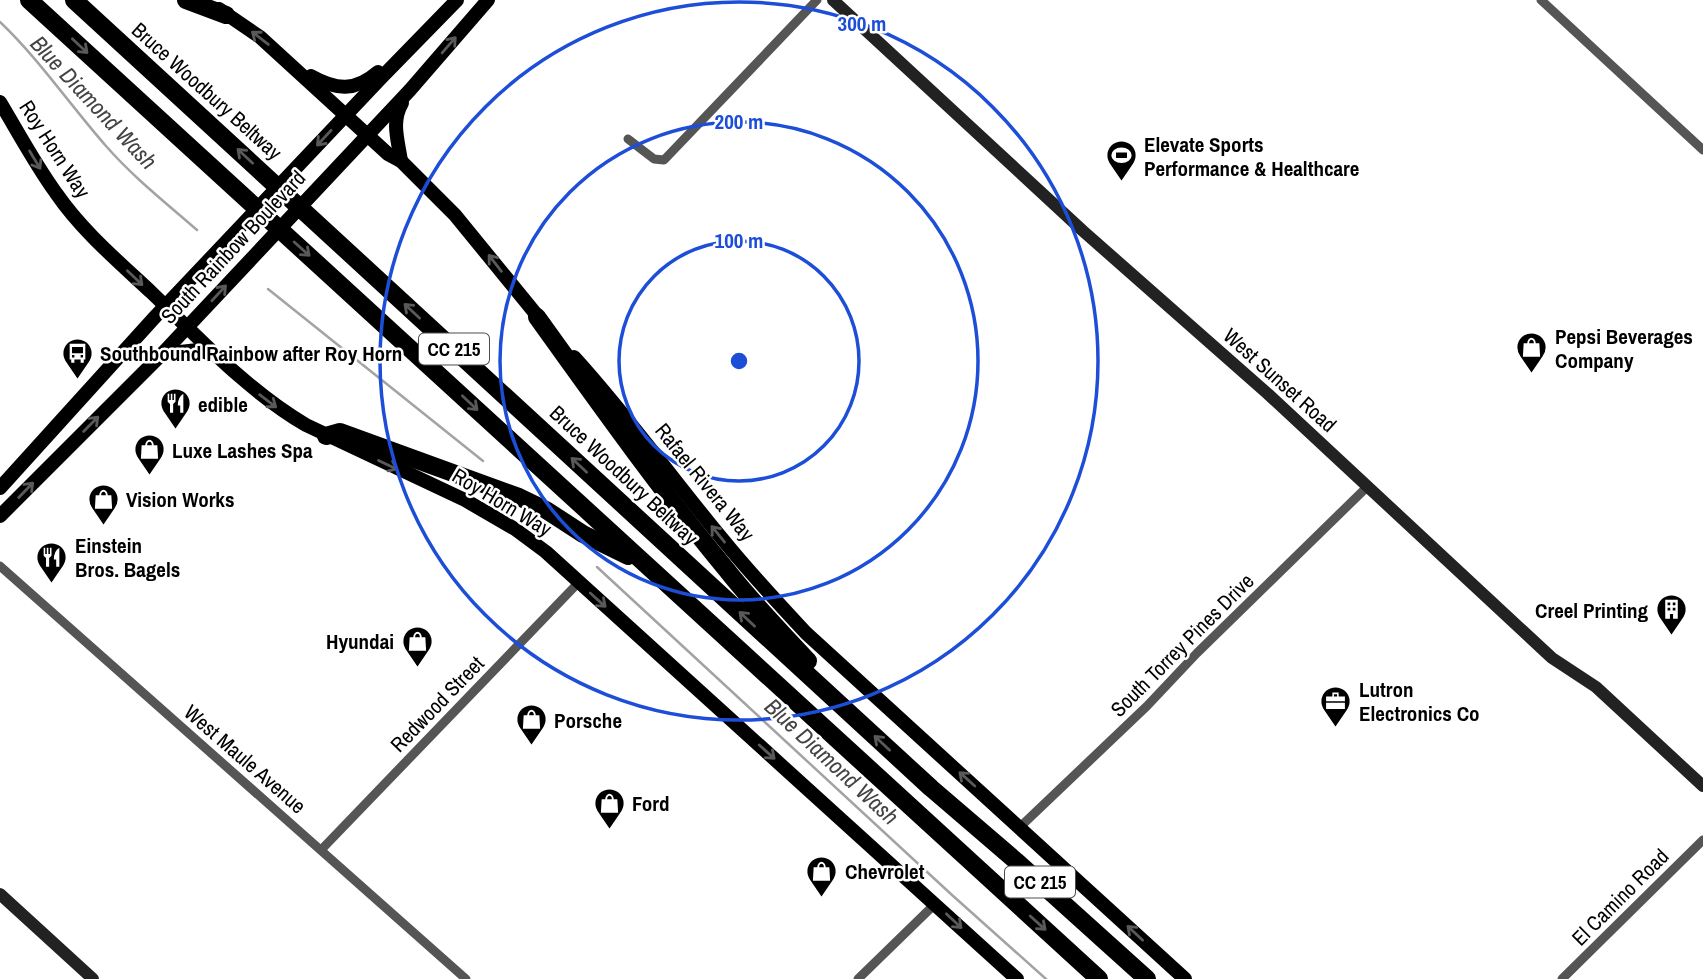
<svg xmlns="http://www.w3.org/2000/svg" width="1703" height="979" font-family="'Archivo Narrow',sans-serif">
  <rect width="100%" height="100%" fill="#fff"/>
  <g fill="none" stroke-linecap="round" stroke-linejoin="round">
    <g stroke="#a3a3a3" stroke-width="2.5">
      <path d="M0,22C39,59 70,105 106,146C133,177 166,203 197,230"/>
      <path d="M268,289L483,461"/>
      <path d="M597,567L952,895L1046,979"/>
    </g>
    <g stroke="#555" stroke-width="9">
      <path d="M1541,0L1703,150"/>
      <path d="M628,139L654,159L664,160L817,0"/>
      <path d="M0,566L466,979"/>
      <path d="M1020,827L1147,706L1197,653L1368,486"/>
      <path d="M321,850L579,582"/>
      <path d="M858,979L935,904"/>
      <path d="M1562,979L1703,840"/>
    </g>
    <g stroke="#222" stroke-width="12">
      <path d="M833,0L1083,231L1268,394L1552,658L1596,687L1703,786"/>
      <path d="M0,894L93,979"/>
    </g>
    <g stroke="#000" stroke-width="14">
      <path d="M219,9L260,37L388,154L401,161L455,215L544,324"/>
      <path d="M311,76C336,90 355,92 378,72"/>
      <path d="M0,102C18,132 35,164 56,193C82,231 119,262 152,293C201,340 248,391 306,425L465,500L515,529L546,552L1017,979"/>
      <path d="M401,161C398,140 391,122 402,103"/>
      <path d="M162,354L198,350L215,355"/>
      <path d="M574,357C628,416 673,480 724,541C750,573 778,603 806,633L1185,979"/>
      <path d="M0,488L154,318L380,79L457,0"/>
      <path d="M0,516L162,354L410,90L488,0"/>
    </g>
    <g stroke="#000" stroke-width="18">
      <path d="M29,0L1099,979"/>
      <path d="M74,0L931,788L1016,861L1147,979"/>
      <path d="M186,0L226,15"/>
      <path d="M537,317C598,402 659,488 726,569C751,601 780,631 808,661"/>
      <path d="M326,436L340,432L519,497L546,510L583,534L628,556"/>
    </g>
  </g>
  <defs><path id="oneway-shaft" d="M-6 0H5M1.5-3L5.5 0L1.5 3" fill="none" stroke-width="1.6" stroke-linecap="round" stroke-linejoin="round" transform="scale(1.75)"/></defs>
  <g stroke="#595959">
    <use href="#oneway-shaft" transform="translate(260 38) rotate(-142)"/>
    <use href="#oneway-shaft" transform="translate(449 45) rotate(-49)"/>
    <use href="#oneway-shaft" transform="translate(80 46) rotate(43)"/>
    <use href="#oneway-shaft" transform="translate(324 138) rotate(133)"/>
    <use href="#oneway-shaft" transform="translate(245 156) rotate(-137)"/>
    <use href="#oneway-shaft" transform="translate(35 160) rotate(59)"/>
    <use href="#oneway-shaft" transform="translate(302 249) rotate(42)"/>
    <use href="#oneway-shaft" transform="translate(495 263) rotate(-128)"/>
    <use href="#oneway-shaft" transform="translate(135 278) rotate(44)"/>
    <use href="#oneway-shaft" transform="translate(219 293) rotate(-47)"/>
    <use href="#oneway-shaft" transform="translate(412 311) rotate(-137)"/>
    <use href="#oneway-shaft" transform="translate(268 401) rotate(37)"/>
    <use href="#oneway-shaft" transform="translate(470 403) rotate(43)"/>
    <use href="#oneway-shaft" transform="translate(91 424) rotate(-45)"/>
    <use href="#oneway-shaft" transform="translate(388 465) rotate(25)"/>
    <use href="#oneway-shaft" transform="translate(579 465) rotate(-137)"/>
    <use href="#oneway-shaft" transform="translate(26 490) rotate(-46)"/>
    <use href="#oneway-shaft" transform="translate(718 534) rotate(-129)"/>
    <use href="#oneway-shaft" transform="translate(598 600) rotate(42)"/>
    <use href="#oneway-shaft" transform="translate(747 619) rotate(-137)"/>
    <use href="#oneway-shaft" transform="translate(882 743) rotate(-137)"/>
    <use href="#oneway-shaft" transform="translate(767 752) rotate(42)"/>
    <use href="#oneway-shaft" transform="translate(967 779) rotate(-138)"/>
    <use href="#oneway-shaft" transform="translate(954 921) rotate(43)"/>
    <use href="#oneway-shaft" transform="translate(1038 923) rotate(42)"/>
    <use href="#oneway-shaft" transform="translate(1135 933) rotate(-137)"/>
  </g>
  <g fill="none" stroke="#1d4ed8" stroke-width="3.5">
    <circle cx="739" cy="361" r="120"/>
    <circle cx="739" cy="361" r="239"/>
    <circle cx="739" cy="361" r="359"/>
  </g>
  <defs>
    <symbol id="stadium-pin" viewBox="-11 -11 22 30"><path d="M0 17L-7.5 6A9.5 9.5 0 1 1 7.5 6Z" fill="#000" stroke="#fff"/><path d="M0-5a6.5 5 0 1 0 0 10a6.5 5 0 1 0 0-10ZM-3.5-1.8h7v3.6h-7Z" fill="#fff"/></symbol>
    <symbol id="shop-pin" viewBox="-11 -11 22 30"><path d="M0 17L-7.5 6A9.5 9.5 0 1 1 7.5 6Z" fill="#000" stroke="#fff"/><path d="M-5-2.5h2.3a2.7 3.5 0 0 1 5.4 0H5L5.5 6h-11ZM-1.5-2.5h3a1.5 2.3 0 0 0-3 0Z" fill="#fff"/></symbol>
    <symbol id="bus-pin" viewBox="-11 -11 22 30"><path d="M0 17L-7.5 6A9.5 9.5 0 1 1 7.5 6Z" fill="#000" stroke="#fff"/><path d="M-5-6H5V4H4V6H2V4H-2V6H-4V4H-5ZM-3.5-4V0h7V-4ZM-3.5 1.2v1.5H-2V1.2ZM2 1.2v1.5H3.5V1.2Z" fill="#fff"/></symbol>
    <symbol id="restaurant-pin" viewBox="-11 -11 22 30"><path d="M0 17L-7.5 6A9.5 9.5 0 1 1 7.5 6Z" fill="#000" stroke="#fff"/><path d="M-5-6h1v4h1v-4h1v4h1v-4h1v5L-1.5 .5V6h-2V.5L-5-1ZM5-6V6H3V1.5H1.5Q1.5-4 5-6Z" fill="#fff"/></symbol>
    <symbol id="building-pin" viewBox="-11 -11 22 30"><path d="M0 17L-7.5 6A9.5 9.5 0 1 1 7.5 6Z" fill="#000" stroke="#fff"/><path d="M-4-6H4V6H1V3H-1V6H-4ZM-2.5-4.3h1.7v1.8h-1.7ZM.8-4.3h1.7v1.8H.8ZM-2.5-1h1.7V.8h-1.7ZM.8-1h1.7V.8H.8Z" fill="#fff"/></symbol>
    <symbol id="office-pin" viewBox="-11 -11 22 30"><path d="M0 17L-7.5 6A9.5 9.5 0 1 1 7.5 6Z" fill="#000" stroke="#fff"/><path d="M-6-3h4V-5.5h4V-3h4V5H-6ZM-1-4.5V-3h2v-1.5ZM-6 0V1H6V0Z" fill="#fff"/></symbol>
  </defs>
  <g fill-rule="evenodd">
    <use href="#stadium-pin" x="1104" y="138" width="35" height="47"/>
    <use href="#shop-pin" x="1514" y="330" width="35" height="47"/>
    <use href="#bus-pin" x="60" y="336" width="35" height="47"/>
    <use href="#restaurant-pin" x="158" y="386" width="35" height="47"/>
    <use href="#shop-pin" x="132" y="432" width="35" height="47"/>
    <use href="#shop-pin" x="86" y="482" width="35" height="47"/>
    <use href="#restaurant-pin" x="34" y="540" width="35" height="47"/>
    <use href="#building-pin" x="1654" y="592" width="35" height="47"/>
    <use href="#shop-pin" x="400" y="624" width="35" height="47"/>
    <use href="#office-pin" x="1318" y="684" width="35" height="47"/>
    <use href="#shop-pin" x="514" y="702" width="35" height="47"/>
    <use href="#shop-pin" x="592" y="786" width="35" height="47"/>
    <use href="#shop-pin" x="804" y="854" width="35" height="47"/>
  </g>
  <g text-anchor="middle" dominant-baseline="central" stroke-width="5" stroke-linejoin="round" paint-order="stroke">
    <g fill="#fff" stroke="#4c4c4c" stroke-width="2">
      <rect x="419" y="333.5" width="70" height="31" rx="5"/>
      <rect x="1005" y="866.5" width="70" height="31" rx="5"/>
    </g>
    <g font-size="19" font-weight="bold" fill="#000">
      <text x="454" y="349">CC 215</text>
      <text x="1040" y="882">CC 215</text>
    </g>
    <g font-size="21" fill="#000" stroke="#fff">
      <text transform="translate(207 91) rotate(42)">Bruce Woodbury Beltway</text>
      <text transform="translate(55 149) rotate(57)">Roy Horn Way</text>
      <text transform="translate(233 247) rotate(-47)">South Rainbow Boulevard</text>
      <text transform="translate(1280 380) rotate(42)">West Sunset Road</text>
      <text transform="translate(624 475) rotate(43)">Bruce Woodbury Beltway</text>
      <text transform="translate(705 482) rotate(51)">Rafael Rivera Way</text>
      <text transform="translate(502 502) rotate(31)">Roy Horn Way</text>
      <text transform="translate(1182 645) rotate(-45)">South Torrey Pines Drive</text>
      <text transform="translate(437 704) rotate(-46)">Redwood Street</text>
      <text transform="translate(245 759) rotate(41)">West Maule Avenue</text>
      <text transform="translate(1620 897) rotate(-45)">El Camino Road</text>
    </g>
    <g font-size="21" font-weight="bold" fill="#000" stroke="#fff" text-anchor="start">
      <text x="1144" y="144">Elevate Sports<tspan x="1144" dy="24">Performance &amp; Healthcare</tspan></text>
      <text x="1555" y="336">Pepsi Beverages<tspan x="1555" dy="24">Company</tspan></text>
      <text x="100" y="353">Southbound Rainbow after Roy Horn</text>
      <text x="198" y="404">edible</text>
      <text x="172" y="450">Luxe Lashes Spa</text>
      <text x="126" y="499">Vision Works</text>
      <text x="75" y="545">Einstein<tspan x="75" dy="24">Bros. Bagels</tspan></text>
      <text x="1648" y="610" text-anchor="end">Creel Printing</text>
      <text x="394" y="641" text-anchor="end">Hyundai</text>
      <text x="1359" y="689">Lutron<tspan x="1359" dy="24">Electronics Co</tspan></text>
      <text x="554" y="720">Porsche</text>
      <text x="632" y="803">Ford</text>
      <text x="845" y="871">Chevrolet</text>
    </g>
    <g font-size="23" font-style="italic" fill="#444" stroke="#fff">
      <text transform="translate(94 102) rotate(47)">Blue Diamond Wash</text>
      <text transform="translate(832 761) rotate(43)">Blue Diamond Wash</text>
    </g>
  </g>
  <circle cx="739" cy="361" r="10" fill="#1d4ed8" stroke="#fff" stroke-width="3.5"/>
  <g font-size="21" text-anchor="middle" font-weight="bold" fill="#1d4ed8" stroke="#fff" stroke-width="5" stroke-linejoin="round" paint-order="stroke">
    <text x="862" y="31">300 m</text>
    <text x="739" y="129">200 m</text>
    <text x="739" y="248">100 m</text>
  </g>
</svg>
